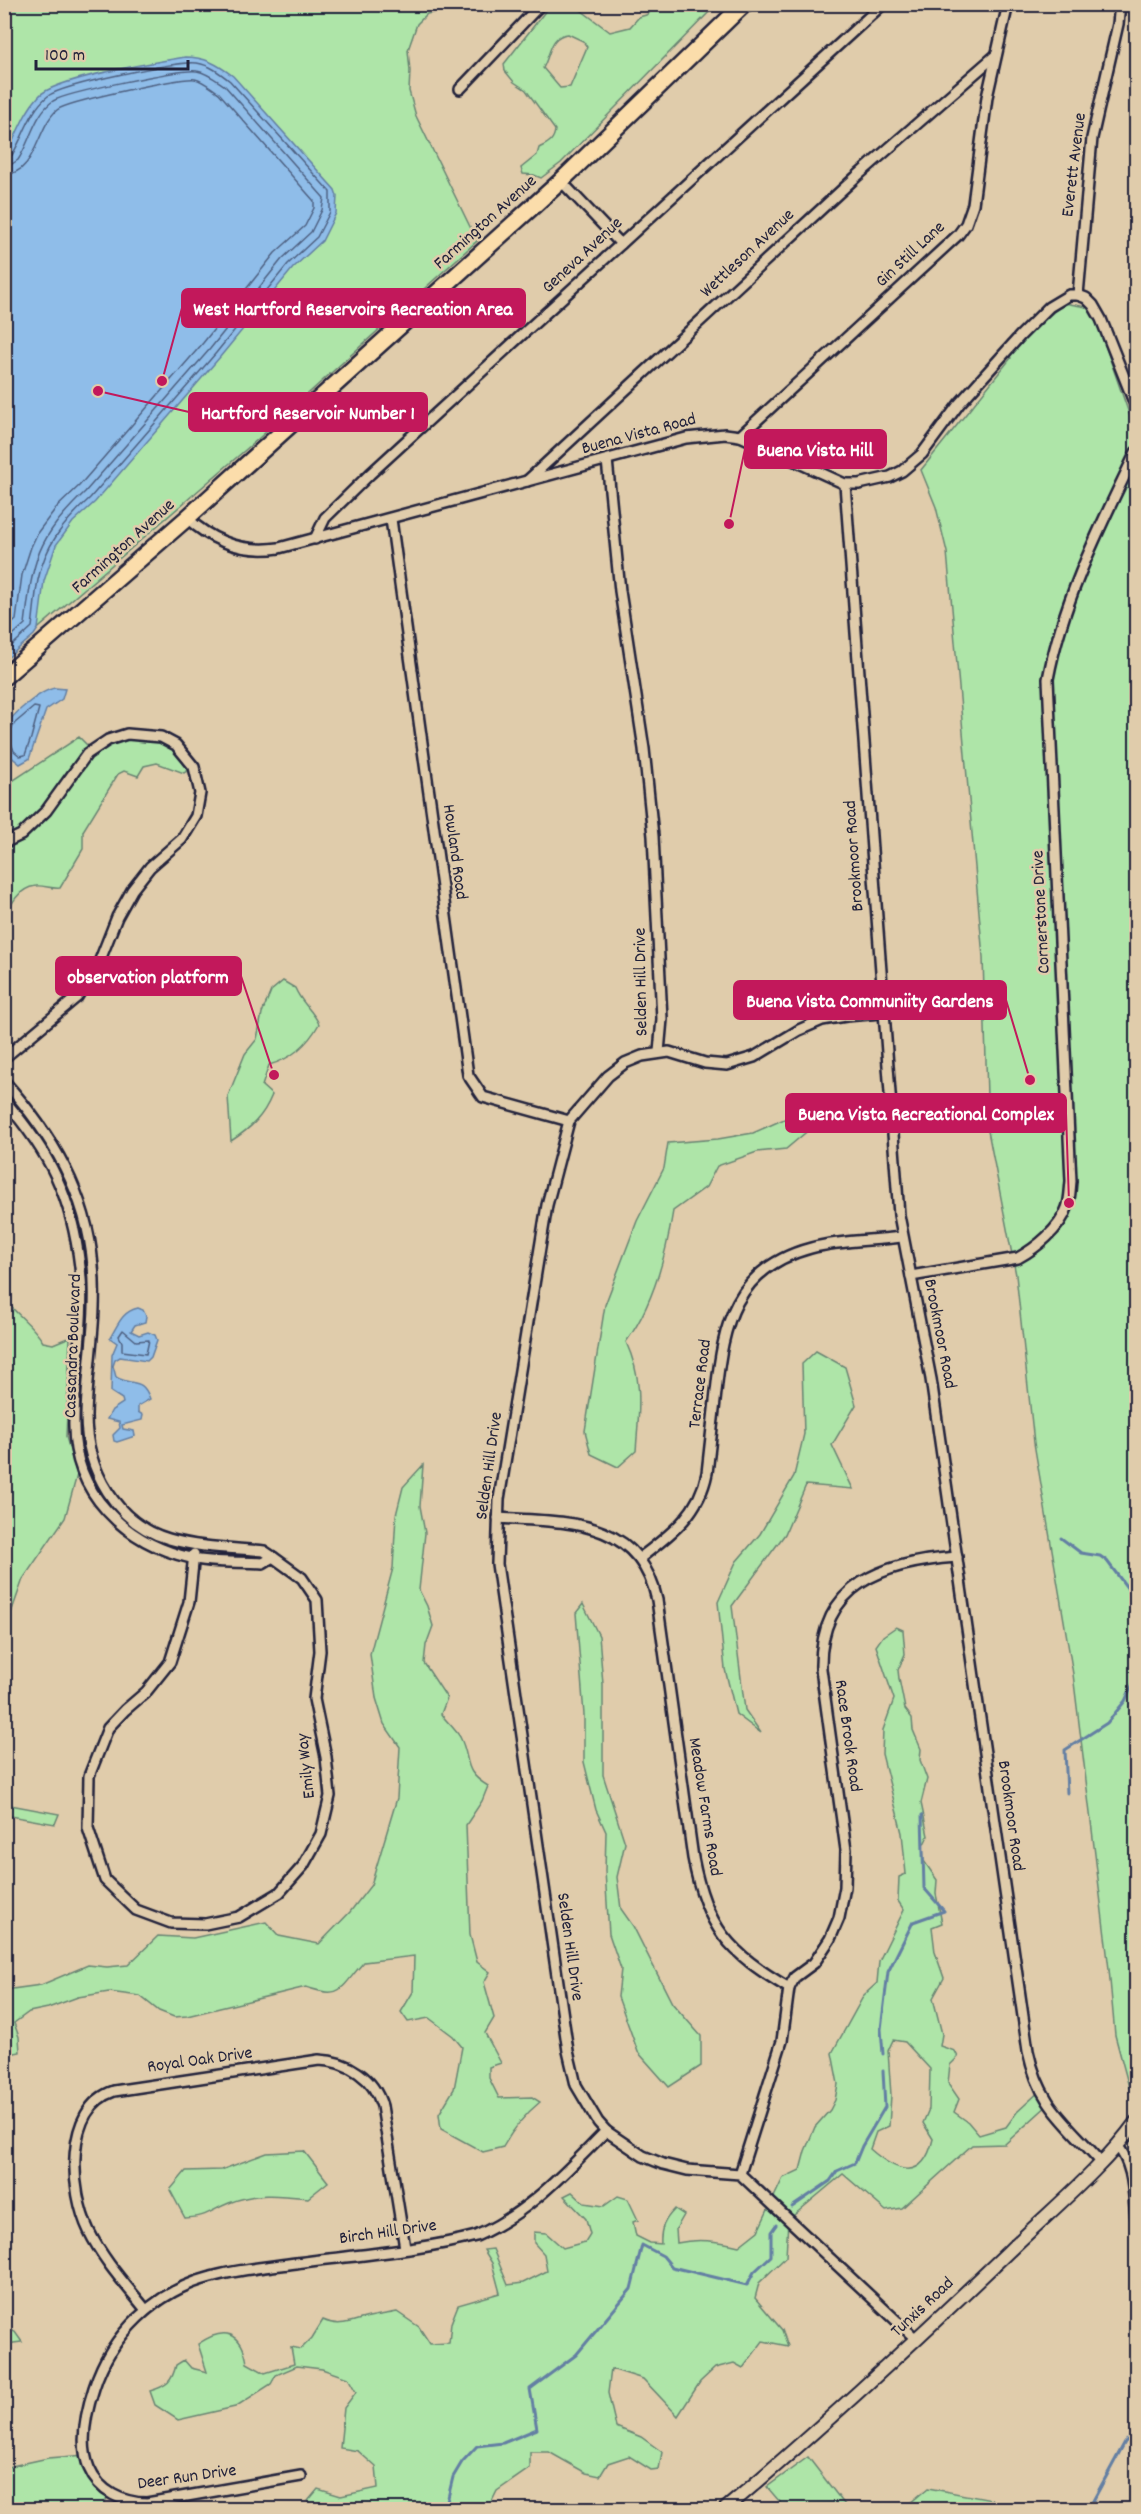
<svg xmlns="http://www.w3.org/2000/svg" width="1141" height="2514" font-family="Dekko,sans-serif">
  <rect width="100%" height="100%" fill="#e0ccab"/>
  <filter id="ink" filterUnits="userSpaceOnUse"><feTurbulence type="fractalNoise" baseFrequency=".0167" numOctaves="2"/><feDisplacementMap in="SourceGraphic" scale="12" xChannelSelector="R" yChannelSelector="G"/><feConvolveMatrix kernelMatrix="1 2 1 2 8 2 1 2 1" color-interpolation-filters="sRGB"/></filter>
  <g filter="url(#ink)">
    <g fill="#aee5a8" stroke="#688472" stroke-width="1.5" fill-rule="evenodd">
      <path d="M551,4L574,5L610,32L630,27L639,17L646,15L658,5H716L561,163L541,178L534,175L523,174L521,168L537,155L539,148C548,143 554,141 555,130L526,90L514,82L505,71L504,64ZM568,34L583,41L587,47L570,87L560,88L543,68C551,54 549,36 568,34Z"/>
      <path d="M4,5H451L446,10L427,14L417,24L408,50L410,71L409,91L416,116L477,241L258,439L5,657Z"/>
      <path d="M1064,303L1092,308L1132,422L1136,426V2094L1130,2091L1115,2035L1109,1969L1073,1674L1034,1443L1016,1275L988,1131L983,957L947,552L936,507L921,470L1011,358L1007,352Z"/>
      <path d="M127,734L161,737L194,767L184,773L157,763L144,766L138,776L124,771L118,774L83,831V849L60,888C52,889 43,885 36,886C18,888 9,906 5,921V781L11,782L79,737L93,751Z"/>
      <path d="M283,981L295,988C301,1003 312,1009 319,1024C308,1044 291,1059 269,1065L262,1086L272,1095C263,1117 251,1128 231,1141L228,1096L245,1054L257,1039L262,1013L271,991Z"/>
      <path d="M791,1116L816,1119L811,1128L786,1149L757,1152L717,1166L706,1187L673,1211C666,1256 653,1305 626,1342C644,1382 639,1408 636,1451L618,1467L591,1454L585,1431L605,1305L637,1221L664,1168L668,1143L718,1139L753,1133Z"/>
      <path d="M5,1300C17,1315 33,1325 43,1342L53,1344L70,1337L66,1437L77,1475L65,1518L23,1579L5,1630V1652Z"/>
      <path d="M816,1351L845,1367L856,1405L832,1445L853,1489L806,1485L785,1534L732,1606L745,1710L761,1733L736,1714L725,1669L718,1602L736,1562L760,1534L794,1476L804,1434L802,1364Z"/>
      <path d="M423,1465L420,1506L425,1533L419,1590L427,1606L433,1626L426,1645L424,1663L447,1698L441,1714C447,1722 455,1729 460,1737C472,1760 461,1770 488,1786L482,1801L466,1825L470,1935L477,1962L490,1972L484,1982L494,2018L485,2033L501,2063L489,2067V2078L499,2098L532,2097L540,2102C524,2115 513,2129 503,2147L483,2152L441,2129L439,2114L454,2089L462,2047L453,2036L429,2018L408,2022L401,2012L413,1992L414,1956L364,1962C340,1988 343,2000 306,1987L187,2016L174,2017L159,2011L140,1996L109,1992L78,1997L48,2008L29,2012L14,2023L19,2037L20,2052L5,2055V1990L41,1985L88,1965L107,1967L128,1965L158,1936L193,1938L266,1922L279,1936L319,1944L350,1912L371,1885L397,1798L400,1747L384,1724L376,1698L370,1654L393,1568L396,1515L403,1487Z"/>
      <path d="M583,1604L599,1636L603,1684V1775L625,1843L617,1877L621,1909L633,1926L672,2003L701,2036V2066L669,2087L638,2052L618,1997L621,1969L609,1934L605,1871L606,1832L596,1810L584,1762V1715L576,1613Z"/>
      <path d="M896,1627L903,1630L905,1654L898,1670L899,1679L905,1709L912,1718L913,1730L921,1749L920,1760L927,1779L921,1803L928,1836L923,1846L924,1861L937,1880L936,1894L942,1923L932,1927L935,1952L944,1978L933,1998L942,2034L940,2046L955,2051L958,2057L950,2065L948,2083L959,2099L954,2112L968,2122L979,2135L1006,2127L1017,2112L1040,2091L1049,2104L1005,2144L972,2145L902,2208L886,2211L843,2174L788,2220L786,2257L759,2283L755,2298L782,2330L788,2346L763,2341L743,2368L734,2363L715,2368L700,2382L678,2416L643,2379L611,2369L608,2393L616,2427L641,2437L662,2452L659,2469L651,2470L629,2456L608,2463L600,2476L586,2473L549,2452H530V2468L497,2491L488,2509H309L308,2501L318,2489L341,2496L378,2488L376,2467L358,2451L340,2448L344,2408L356,2392L348,2378L322,2369L297,2366L276,2375L271,2384L235,2407L178,2420L155,2405L150,2391C167,2386 172,2382 176,2365L184,2360L191,2368L207,2372L198,2344C224,2326 242,2331 247,2363L265,2373L294,2364L291,2347L301,2349L312,2338L323,2320C340,2328 351,2321 369,2317C378,2315 388,2314 397,2312L419,2327L430,2344L449,2343L451,2323L458,2305L500,2293L492,2263L484,2250L493,2249L508,2285L523,2283L547,2271L544,2254L534,2243V2232L546,2233L563,2248L585,2242L590,2234L586,2219L564,2196L572,2192L584,2203L604,2206L618,2196L628,2199L638,2220L633,2222L636,2236L650,2243L661,2244C660,2229 664,2220 675,2209L684,2215L676,2229L677,2243C698,2238 718,2241 739,2246L758,2231L783,2178L800,2170L805,2151L815,2127L830,2110L835,2100L838,2084L832,2053L864,1995L877,1983L879,1961L904,1910L898,1901L899,1877L906,1874L902,1833L882,1754L883,1730L894,1699L876,1646L883,1636ZM893,2040L905,2042L930,2069L929,2109L923,2123L933,2139C923,2182 897,2173 870,2149L876,2132L889,2126L891,2095L888,2051Z"/>
      <path d="M4,1804H5L59,1814L55,1824L5,1815Z"/>
      <path d="M304,2151L328,2182L308,2198C280,2195 255,2192 229,2203C209,2211 208,2217 185,2218L170,2190L186,2171L221,2170L267,2153Z"/>
      <path d="M4,2253L6,2290L9,2293L6,2297V2328L15,2332L22,2342L6,2344L7,2467L48,2458L85,2455L88,2466L110,2493L101,2509H5Z"/>
      <path d="M808,2457L848,2509H786L767,2487Z"/>
      <path d="M928,2488L992,2500L991,2509H903Z"/>
    </g>
    <g fill="#8fbde9" stroke="#637fa3" stroke-width="1.5">
      <path d="M185,57C205,57 217,64 233,76L335,190L337,196L336,213L322,241L293,268L220,357L95,502L73,522L56,545L44,581L38,629L34,635L5,660V156C17,136 23,113 39,96C55,78 156,62 185,57Z"/>
      <path d="M55,688L65,689L62,699L46,710L29,759L20,764L9,755C7,748 4,738 5,731C6,717 42,690 55,688Z"/>
      <path d="M138,1308L143,1310L146,1316L145,1322L135,1325L131,1331L139,1335L148,1332L155,1335L157,1340L151,1357L147,1361L120,1357L115,1360L113,1366L116,1377C132,1387 142,1376 150,1399L138,1406V1412L143,1415L142,1420L122,1425L123,1429L134,1431L135,1436L117,1442L114,1441L113,1435L120,1428L119,1422L107,1419L112,1410L123,1403L122,1399L111,1392L112,1355L117,1343L110,1338C118,1325 121,1312 138,1308Z"/>
    </g>
    <g fill="none" stroke-linecap="round" stroke-linejoin="round">
      <g stroke="#4e6081" stroke-width="1.5">
        <path d="M4,158L12,155C24,136 30,110 48,96C62,85 180,60 197,63C210,65 220,73 230,81L330,192V212L317,237L288,264L216,353L90,498C65,521 45,545 38,580C35,596 34,612 32,627L4,653"/>
        <path d="M4,166L12,164L18,160C30,142 35,113 53,101C66,93 183,68 197,71C208,73 216,80 225,86L324,198L322,210L311,232L282,259L210,349L85,492C36,539 33,560 25,624L4,643"/>
        <path d="M4,175C37,173 36,128 57,110C66,102 181,77 195,79C204,81 211,88 219,93L314,201V208L305,226L275,253L203,343L79,486L56,508L38,532L31,547L22,575L16,620L4,631"/>
        <path d="M4,731L11,730L15,723L34,707L39,708L31,738L25,755L20,756L14,751L11,743L4,741"/>
        <path d="M123,1330L136,1341L149,1340L146,1354L122,1351V1342L119,1336Z"/>
      </g>
      <g stroke="#637fa3" stroke-width="3">
        <path d="M1061,1538L1081,1553L1100,1556L1107,1561L1128,1589L1136,1605"/>
        <path d="M1067,1793L1065,1750L1107,1723L1125,1701L1136,1677"/>
        <path d="M883,2054L881,2029L888,1972L913,1922L944,1911L924,1888L922,1815"/>
        <path d="M792,2207L830,2181L837,2171L855,2163L862,2146L885,2107L883,2071"/>
        <path d="M445,2510L453,2477L462,2462L477,2446L503,2443L537,2429L530,2389L576,2355L631,2289L642,2245L663,2256L672,2267L747,2285L754,2272L771,2256V2232L776,2225"/>
        <path d="M1088,2510L1125,2442L1136,2433"/>
      </g>
      <defs>
        <g id="minor">
          <path d="M460,89L541,4"/>
          <path d="M561,181L621,244"/>
          <path d="M1078,295L1092,138L1118,24L1120,4"/>
          <path d="M740,436L958,235L966,224L973,204L987,97L1008,4"/>
          <path d="M607,460L620,591L644,749L653,836L662,1019L659,1052"/>
          <path d="M527,481L856,177L996,55"/>
          <path d="M845,484L899,1215L931,1379L1028,2051C1040,2107 1066,2122 1101,2162"/>
          <path d="M187,518C213,542 243,553 279,548L686,438L725,434L740,436L845,484H859L890,477L902,471L922,454L959,404L1020,336L1049,307L1069,295H1078L1086,298L1093,305L1101,319L1136,407"/>
          <path d="M391,519L468,1075L483,1097L569,1121"/>
          <path d="M315,539L325,518L370,474L883,4"/>
          <path d="M4,843L21,835L46,811L87,754L108,740L127,734L161,737L176,745L194,767L200,793L196,816L182,839L150,867L132,890L117,917L100,960L77,997L4,1058"/>
          <path d="M882,1013L846,1016L822,1020L799,1030L754,1057L727,1065L705,1063L669,1052L642,1056L625,1063L608,1076L569,1121L547,1205L499,1499L497,1564L568,2051L576,2085L598,2122L606,2131L643,2156L663,2164L687,2170L740,2174L916,2339"/>
          <path d="M4,1081C52,1135 87,1193 93,1266C98,1316 87,1366 86,1416C86,1469 116,1524 169,1539C200,1548 232,1548 264,1551L273,1557L263,1563C240,1561 213,1564 191,1558C125,1543 72,1493 74,1421C74,1370 86,1318 80,1267C72,1197 50,1153 4,1100"/>
          <path d="M911,1276L1018,1258C1036,1248 1060,1229 1067,1208C1070,1200 1070,1190 1071,1181L1048,679C1063,599 1101,525 1136,452"/>
          <path d="M498,1518C566,1522 639,1518 657,1600L693,1858C706,1927 729,1953 789,1988L782,2041L740,2174"/>
          <path d="M194,1554L189,1602L170,1662L146,1692L125,1710L108,1728L89,1776L88,1828L105,1880L136,1910L171,1923L205,1924L239,1917L279,1893L303,1866L321,1834L330,1796L326,1757L314,1699L320,1651L317,1600L302,1578L273,1557"/>
          <path d="M640,1558C671,1534 699,1514 707,1473C710,1446 713,1419 716,1392C723,1324 735,1268 811,1248C840,1240 872,1241 901,1237"/>
          <path d="M789,1988L795,1977L814,1963L830,1939L839,1918L845,1887L846,1850L821,1669C819,1583 885,1562 957,1557"/>
          <path d="M1117,2145C1134,2166 1133,2191 1136,2217"/>
          <path d="M146,2310C126,2285 103,2260 89,2231C70,2192 63,2108 114,2091L319,2060C348,2061 374,2078 382,2106L405,2248"/>
          <path d="M301,2476L147,2503C123,2503 99,2492 89,2468C79,2443 86,2412 94,2388C111,2334 156,2291 211,2277C238,2269 268,2267 296,2263C356,2255 418,2251 476,2236C529,2213 566,2171 606,2131"/>
        </g>
        <path id="tertiary" d="M724,2510C822,2428 916,2340 1008,2252C1051,2210 1101,2170 1136,2122"/>
        <path id="primary" d="M4,677L187,518L561,181L744,4"/>
      </defs>
      <use href="#minor" stroke="#22223b" stroke-width="14"/>
      <use href="#tertiary" stroke="#22223b" stroke-width="16"/>
      <use href="#primary" stroke="#22223b" stroke-width="20"/>
      <use href="#minor" stroke="#e0ccab" stroke-width="9"/>
      <use href="#tertiary" stroke="#e0ccab" stroke-width="12"/>
      <use href="#primary" stroke="#fbddab" stroke-width="15"/>
    </g>
  </g>
  <g text-anchor="middle" dominant-baseline="central" stroke-width="5" stroke-linejoin="round" paint-order="stroke">
    <g font-size="18" fill="#22223b" stroke="#e0ccab">
      <text transform="translate(1075 165) rotate(-83)">Everett Avenue</text>
      <text transform="translate(486 223) rotate(-42)">Farmington Avenue</text>
      <text transform="translate(748 254) rotate(-43)">Wettleson Avenue</text>
      <text transform="translate(911 255) rotate(-43)">Gin Still Lane</text>
      <text transform="translate(583 256) rotate(-43)">Geneva Avenue</text>
      <text transform="translate(639 435) rotate(-15)">Buena Vista Road</text>
      <text transform="translate(124 547) rotate(-42)">Farmington Avenue</text>
      <text transform="translate(454 852) rotate(82)">Howland Road</text>
      <text transform="translate(855 856) rotate(-94)">Brookmoor Road</text>
      <text transform="translate(1042 912) rotate(-93)">Cornerstone Drive</text>
      <text transform="translate(642 982) rotate(-91)">Selden Hill Drive</text>
      <text transform="translate(939 1334) rotate(79)">Brookmoor Road</text>
      <text transform="translate(74 1346) rotate(-88)">Cassandra Boulevard</text>
      <text transform="translate(701 1384) rotate(-83)">Terrace Road</text>
      <text transform="translate(490 1466) rotate(-82)">Selden Hill Drive</text>
      <text transform="translate(847 1736) rotate(82)">Race Brook Road</text>
      <text transform="translate(307 1766) rotate(-96)">Emily Way</text>
      <text transform="translate(704 1807) rotate(81)">Meadow Farms Road</text>
      <text transform="translate(1010 1816) rotate(82)">Brookmoor Road</text>
      <text transform="translate(569 1947) rotate(82)">Selden Hill Drive</text>
      <text transform="translate(200 2061) rotate(-8)">Royal Oak Drive</text>
      <text transform="translate(388 2233) rotate(-8)">Birch Hill Drive</text>
      <text transform="translate(923 2308) rotate(-43)">Tunxis Road</text>
      <text transform="translate(187 2478) rotate(-8)">Deer Run Drive</text>
    </g>
  </g>
  <path fill="none" stroke="#c2185b" stroke-width="2" d="M162 381L182 308M98 391L189 412M729 524L745 449M274 1075L241 976M1030 1080L1006 1000M1069 1203L1066 1113"/>
  <g fill="#c2185b" stroke="#e0ccab" stroke-width="2">
    <circle cx="162" cy="381" r="6"/>
    <circle cx="98" cy="391" r="6"/>
    <circle cx="729" cy="524" r="6"/>
    <circle cx="274" cy="1075" r="6"/>
    <circle cx="1030" cy="1080" r="6"/>
    <circle cx="1069" cy="1203" r="6"/>
  </g>
  <g fill="#c2185b" stroke="#c2185b" stroke-width="2">
    <rect x="182" y="289" width="343" height="38" rx="6"/>
    <rect x="189" y="393" width="238" height="38" rx="6"/>
    <rect x="745" y="430" width="141" height="38" rx="6"/>
    <rect x="56" y="957" width="185" height="38" rx="6"/>
    <rect x="734" y="981" width="272" height="38" rx="6"/>
    <rect x="786" y="1094" width="280" height="38" rx="6"/>
  </g>
  <g font-size="20" text-anchor="middle" font-weight="bold" fill="#fff">
    <text x="353" y="315">West Hartford Reservoirs Recreation Area</text>
    <text x="308" y="419">Hartford Reservoir Number 1</text>
    <text x="815" y="456">Buena Vista Hill</text>
    <text x="148" y="983">observation platform</text>
    <text x="870" y="1007">Buena Vista Communiity Gardens</text>
    <text x="926" y="1120">Buena Vista Recreational Complex</text>
  </g>
  <rect width="1141" height="2514" fill="none" stroke="#e0ccab" stroke-width="24"/>
  <rect x="12" y="12" width="1117" height="2490" fill="none" stroke="#22223b" stroke-width="2" filter="url(#ink)"/>
  <path d="M36 60v9h152v-9" fill="none" stroke="#22223b" stroke-width="3"/>
  <text x="45" y="60" font-size="18" fill="#22223b" stroke="#e0ccab" stroke-width="4.5" paint-order="stroke">100 m</text>
</svg>
